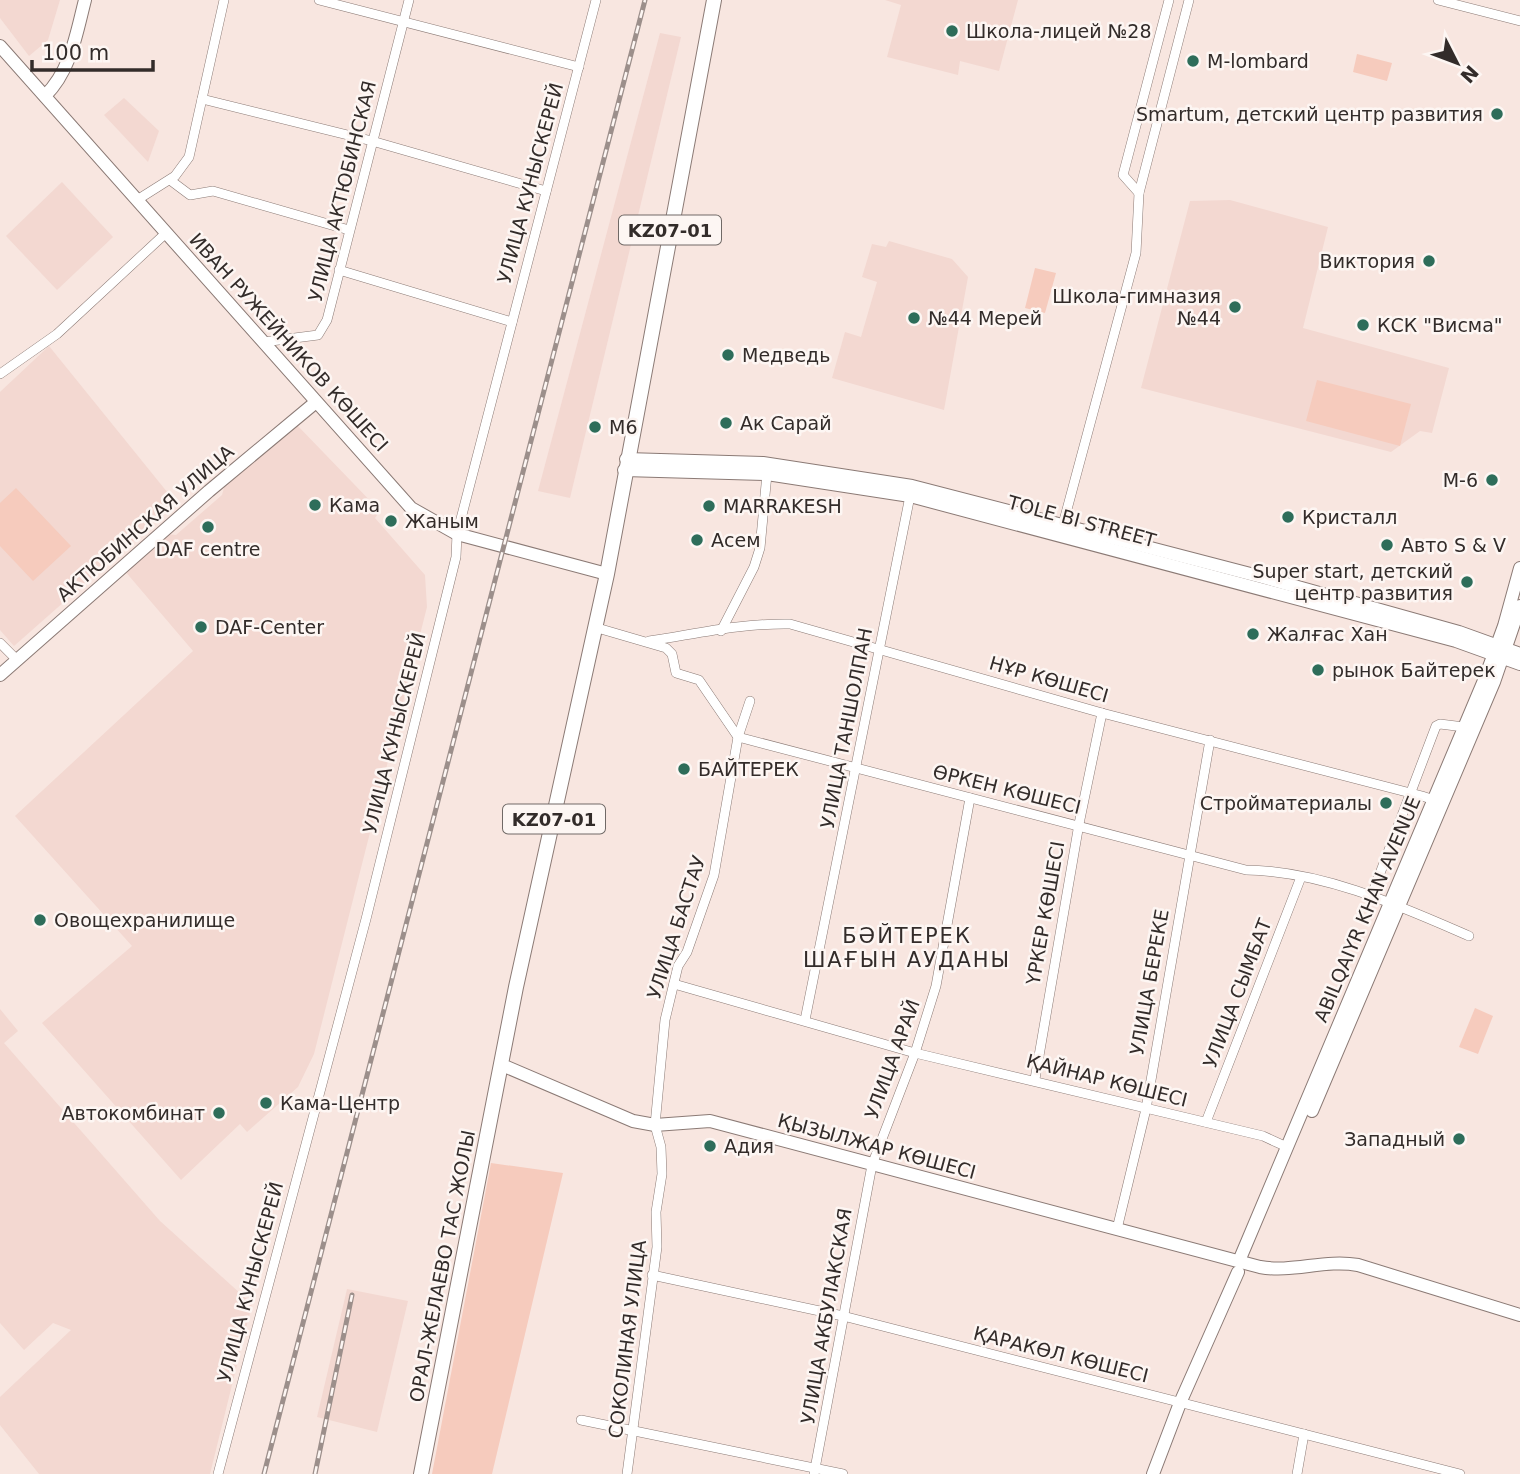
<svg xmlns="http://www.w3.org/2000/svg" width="1520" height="1474" font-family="'DejaVu Sans',sans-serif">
  <rect width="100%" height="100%" fill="#f8e6e0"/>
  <g fill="#f3d8d1">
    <path d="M0,0H60L48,40L29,56L0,18Z"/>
    <path d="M885,0H1018L999,71L960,61L958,75L887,57L901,5Z"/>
    <path d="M660,33L681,37L570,498L538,491Z"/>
    <path d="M124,98L159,131L148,162L104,115Z"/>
    <path d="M62,182L113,237L57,290L6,236Z"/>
    <path d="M1230,200L1328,227L1303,328L1449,368L1432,433L1420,431L1391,452L1141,388L1190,201Z"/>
    <path d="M889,241L952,259L968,277L944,410L832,378L845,332L861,337L877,282L862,277L872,244L886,247Z"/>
    <path d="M49,346L176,503L14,646L0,630V392Z"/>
    <path d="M297,425L380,511L375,518L425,575L427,607L314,1054L298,1087L247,1132L240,1124L181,1180L42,1023L132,946L15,816L193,651L124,570L167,534L176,535L222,495L225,484Z"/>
    <path d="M0,1009L18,1031L4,1043L160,1221L252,1304L210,1474H39L0,1425V1397L71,1330L53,1323L24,1350L0,1323Z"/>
    <path d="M347,1289L408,1301L377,1432L317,1417Z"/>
  </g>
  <g fill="#f6cbbd">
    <path d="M1357,54L1392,63L1387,81L1353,72Z"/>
    <path d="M1035,268L1056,273L1045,313L1025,308Z"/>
    <path d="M1317,380L1411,404L1400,446L1306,421Z"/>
    <path d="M16,488L71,546L33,581L0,546V503Z"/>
    <path d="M1475,1008L1493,1016L1478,1054L1459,1047Z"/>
    <path d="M491,1163L563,1173L492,1474H432Z"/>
  </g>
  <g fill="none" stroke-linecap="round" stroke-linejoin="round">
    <defs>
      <g id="street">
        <path d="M319,0L579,67"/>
        <path d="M1438,0L1520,21"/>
        <path d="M202,99L372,141L546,191"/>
        <path d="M170,180L190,195L213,191L349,230"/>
        <path d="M1139,193L1123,175L1169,0"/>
        <path d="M137,200L175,176L189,157L224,0"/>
        <path d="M339,270L512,322"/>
        <path d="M263,342L318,335L327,320L409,0"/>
        <path d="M0,374L57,334L166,233"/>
        <path d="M1062,528L1136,253L1139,193L1189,0"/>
        <path d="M594,627L666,648L672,654L676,673L699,680L738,737L1246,870C1323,871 1400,906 1469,936"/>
        <path d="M721,631L754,567L760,548L767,474"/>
        <path d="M649,641C696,634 742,623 790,624L1102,713L1422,796L1434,800L1436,805"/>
        <path d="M0,643L17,660"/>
        <path d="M1371,897L1436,726L1440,724L1464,727"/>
        <path d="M674,984L915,1053L1263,1136L1287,1147"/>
        <path d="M805,1020L911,491"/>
        <path d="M1035,1079L1079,824L1102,713"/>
        <path d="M1206,1122L1301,877"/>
        <path d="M1117,1229L1146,1109L1210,740"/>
        <path d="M652,1275L843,1316L1460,1474"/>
        <path d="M581,1420L843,1474"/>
        <path d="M218,1474L366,919L456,557L457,534L596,0"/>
        <path d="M627,1474L657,1247L656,1212L662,1174L661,1147L655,1125L665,1020L678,966L687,952L714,875L738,737L750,701"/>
        <path d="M814,1474L872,1165L915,1053L936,986L970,798"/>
        <path d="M1297,1474L1304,1434"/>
      </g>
      <g id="secondary">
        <path d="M0,46L411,508L457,534L607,574"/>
        <path d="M45,96C71,70 76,35 85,0"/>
        <path d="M626,459L763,463L912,486L1262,577L1459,632L1520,654"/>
        <path d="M624,470L767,474L910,496L1456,641L1520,664"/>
        <path d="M0,675L209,491L316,402"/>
        <path d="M502,1065L633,1121L655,1125L710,1121L1260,1267C1292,1273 1325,1259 1358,1265L1520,1315"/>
        <path d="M1312,1111L1494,682L1520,606"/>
        <path d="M1239,1261L1485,678L1504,626L1520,568"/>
        <path d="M1153,1474L1180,1403L1238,1272"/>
      </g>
      <path id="primary" d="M421,1474L516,987L607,574L714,0"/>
    </defs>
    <use href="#street" stroke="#8b7a75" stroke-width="10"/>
    <use href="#secondary" stroke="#8b7a75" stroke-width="14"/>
    <use href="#primary" stroke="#8b7a75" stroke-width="16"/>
    <use href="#street" stroke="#fff" stroke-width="9"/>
    <use href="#secondary" stroke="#fff" stroke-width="12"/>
    <use href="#primary" stroke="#fff" stroke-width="14"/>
    <defs>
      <g id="rail">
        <path d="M264,1474L645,0"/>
        <path d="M315,1474L352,1295"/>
      </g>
    </defs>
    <use href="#rail" stroke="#9c8f8b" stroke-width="5"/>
    <use href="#rail" stroke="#fdf6f3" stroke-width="2.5" stroke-dasharray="8" stroke-linecap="butt"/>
  </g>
  <g fill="#2e6d5a" stroke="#fdf6f3" stroke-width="2.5">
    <circle cx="952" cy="31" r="7"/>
    <circle cx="1193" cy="61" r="7"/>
    <circle cx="1497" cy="114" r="7"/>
    <circle cx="1429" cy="261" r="7"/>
    <circle cx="1235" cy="307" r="7"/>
    <circle cx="914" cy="318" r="7"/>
    <circle cx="1363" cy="325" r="7"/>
    <circle cx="728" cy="355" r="7"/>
    <circle cx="726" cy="423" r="7"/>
    <circle cx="595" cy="427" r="7"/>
    <circle cx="1492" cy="480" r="7"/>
    <circle cx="315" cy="505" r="7"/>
    <circle cx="709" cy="506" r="7"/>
    <circle cx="1288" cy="517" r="7"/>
    <circle cx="391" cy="521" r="7"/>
    <circle cx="208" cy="527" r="7"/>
    <circle cx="697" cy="540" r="7"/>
    <circle cx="1387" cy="545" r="7"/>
    <circle cx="1467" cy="582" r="7"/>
    <circle cx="201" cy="627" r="7"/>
    <circle cx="1253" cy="634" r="7"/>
    <circle cx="1318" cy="670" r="7"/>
    <circle cx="684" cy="769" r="7"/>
    <circle cx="1386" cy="803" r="7"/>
    <circle cx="40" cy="920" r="7"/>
    <circle cx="266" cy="1103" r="7"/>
    <circle cx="219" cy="1113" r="7"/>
    <circle cx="1459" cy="1139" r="7"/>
    <circle cx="710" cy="1146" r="7"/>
  </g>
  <g text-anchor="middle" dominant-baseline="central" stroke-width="5" stroke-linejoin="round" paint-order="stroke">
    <g fill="#fdf6f3" stroke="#706966" stroke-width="2">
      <rect x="619" y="215.5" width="102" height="29" rx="5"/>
      <rect x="503" y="804.5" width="102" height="29" rx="5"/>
    </g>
    <g font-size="18" font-weight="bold" fill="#332c2a">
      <text x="670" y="230">KZ07-01</text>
      <text x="554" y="819">KZ07-01</text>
    </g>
    <g font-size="19" fill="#332c2a" stroke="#fdf6f3" text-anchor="start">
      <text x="966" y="31">Школа-лицей №28</text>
      <text x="1207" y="61">M-lombard</text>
      <text x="1483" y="114" text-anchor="end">Smartum, детский центр развития</text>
      <text x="1415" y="261" text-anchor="end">Виктория</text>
      <text x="1221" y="296" text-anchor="end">Школа-гимназия<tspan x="1221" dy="22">№44</tspan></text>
      <text x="928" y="318">№44 Мерей</text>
      <text x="1377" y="325">КСК "Висма"</text>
      <text x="742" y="355">Медведь</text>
      <text x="740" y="423">Ак Сарай</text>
      <text x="609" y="427">М6</text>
      <text x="1478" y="480" text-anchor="end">M-6</text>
      <text x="329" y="505">Кама</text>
      <text x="723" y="506">MARRAKESH</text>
      <text x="1302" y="517">Кристалл</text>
      <text x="405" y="521">Жаным</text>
      <text x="711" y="540">Асем</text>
      <text x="1401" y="545">Авто S &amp; V</text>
      <text x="208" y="549" text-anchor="middle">DAF centre</text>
      <text x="1453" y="571" text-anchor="end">Super start, детский<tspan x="1453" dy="22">центр развития</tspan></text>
      <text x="215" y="627">DAF-Center</text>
      <text x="1267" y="634">Жалғас Хан</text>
      <text x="1332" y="670">рынок Байтерек</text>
      <text x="698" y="769">БАЙТЕРЕК</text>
      <text x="1372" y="803" text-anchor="end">Стройматериалы</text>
      <text x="54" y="920">Овощехранилище</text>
      <text x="280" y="1103">Кама-Центр</text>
      <text x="205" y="1113" text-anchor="end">Автокомбинат</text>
      <text x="1445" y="1139" text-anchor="end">Западный</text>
      <text x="724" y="1146">Адия</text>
    </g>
    <g font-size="19" fill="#332c2a" stroke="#fdf6f3">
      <text transform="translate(530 183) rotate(-75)">УЛИЦА КУНЫСКЕРЕЙ</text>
      <text transform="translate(342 191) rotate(-76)">УЛИЦА АКТЮБИНСКАЯ</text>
      <text transform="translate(289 342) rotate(48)">ИВАН РУЖЕЙНИКОВ КӨШЕСІ</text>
      <text transform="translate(1082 521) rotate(15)">TOLE BI STREET</text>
      <text transform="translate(145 523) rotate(-41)">АКТЮБИНСКАЯ УЛИЦА</text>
      <text transform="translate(1049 679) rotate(16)">НҰР КӨШЕСІ</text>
      <text transform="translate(846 728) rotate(-79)">УЛИЦА ТАНШОЛПАН</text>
      <text transform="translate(394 733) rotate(-76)">УЛИЦА КУНЫСКЕРЕЙ</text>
      <text transform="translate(1007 789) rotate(14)">ӨРКЕН КӨШЕСІ</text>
      <text transform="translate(1367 909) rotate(-67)">ABILQAIYR KHAN AVENUE</text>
      <text transform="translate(1045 913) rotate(-80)">ҮРКЕР КӨШЕСІ</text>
      <text transform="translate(676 927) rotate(-72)">УЛИЦА БАСТАУ</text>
      <text transform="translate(1149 982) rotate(-80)">УЛИЦА БЕРЕКЕ</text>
      <text transform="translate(1237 993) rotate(-69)">УЛИЦА СЫМБАТ</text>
      <text transform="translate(892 1059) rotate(-70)">УЛИЦА АРАЙ</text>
      <text transform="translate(1107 1080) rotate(14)">ҚАЙНАР КӨШЕСІ</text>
      <text transform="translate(877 1146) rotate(15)">ҚЫЗЫЛЖАР КӨШЕСІ</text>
      <text transform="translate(442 1266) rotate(-79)">ОРАЛ-ЖЕЛАЕВО ТАС ЖОЛЫ</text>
      <text transform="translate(250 1282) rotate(-75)">УЛИЦА КУНЫСКЕРЕЙ</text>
      <text transform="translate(826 1316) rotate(-80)">УЛИЦА АКБУЛАКСКАЯ</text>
      <text transform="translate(627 1339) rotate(-83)">СОКОЛИНАЯ УЛИЦА</text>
      <text transform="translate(1061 1354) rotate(14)">ҚАРАКӨЛ КӨШЕСІ</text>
    </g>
    <g font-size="21" letter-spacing="2" fill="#332c2a" stroke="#fdf6f3">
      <text x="907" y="936">БӘЙТЕРЕК<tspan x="907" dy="24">ШАҒЫН АУДАНЫ</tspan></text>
    </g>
  </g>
  <g transform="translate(1457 63) rotate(132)" stroke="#fdf6f3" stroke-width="5" paint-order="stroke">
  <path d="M0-5L12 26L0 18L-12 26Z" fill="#332c2a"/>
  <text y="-10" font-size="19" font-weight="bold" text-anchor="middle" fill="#332c2a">N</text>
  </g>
  <path d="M32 60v10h121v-10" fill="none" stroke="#332c2a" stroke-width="3.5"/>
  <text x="42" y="60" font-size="21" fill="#332c2a" stroke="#fdf6f3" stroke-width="5" paint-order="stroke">100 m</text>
</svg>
